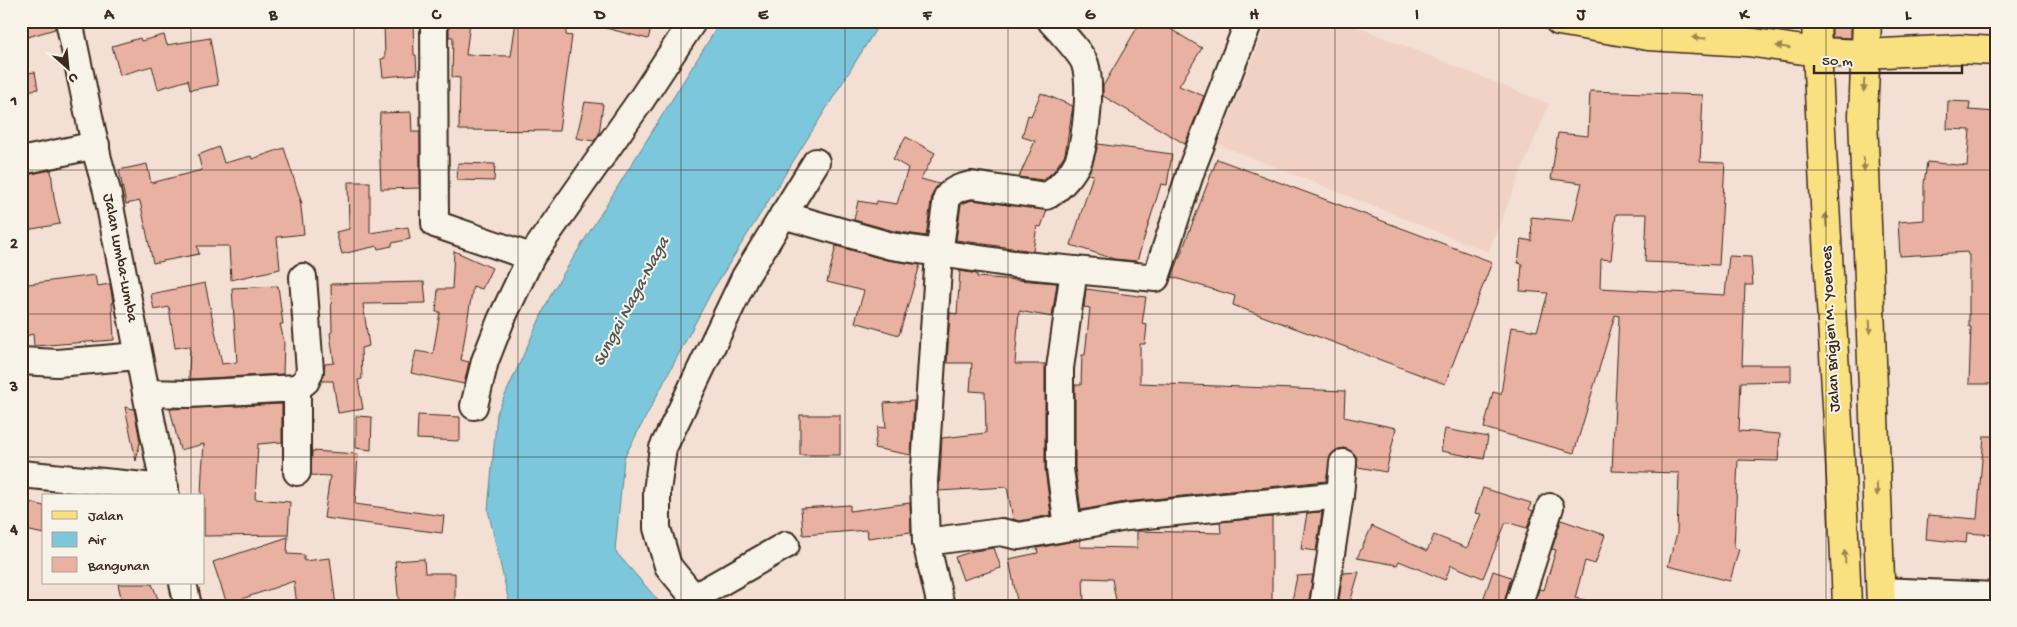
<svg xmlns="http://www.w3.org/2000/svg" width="2017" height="627" font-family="'Gochi Hand',sans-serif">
  <rect width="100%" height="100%" fill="#f3dfd3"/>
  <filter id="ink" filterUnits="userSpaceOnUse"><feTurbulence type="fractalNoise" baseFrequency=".02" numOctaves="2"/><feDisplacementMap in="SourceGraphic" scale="10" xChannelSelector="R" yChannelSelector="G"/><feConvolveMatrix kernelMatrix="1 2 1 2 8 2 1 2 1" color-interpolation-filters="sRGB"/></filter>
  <g filter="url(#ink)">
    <path fill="#f0d1c4" d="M1268,21H1342L1549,104L1488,252L1218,144Z"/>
    <path fill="#7dc7dd" stroke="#638891" d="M721,21H881L712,291L624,458L615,551L663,606H510L488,510L497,413L552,292Z"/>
    <g fill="#e9b1a1" stroke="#3b2a1e">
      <path d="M21,21H54L55,29L21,39Z"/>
      <path d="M384,21H413L414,55H416L417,74L383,77L381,59L385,58Z"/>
      <path d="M449,21H470L466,55L511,56L516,21H566V35L572,36L559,131L459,130L460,78L452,77L453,37H449Z"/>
      <path d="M602,21H653L648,39L602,27Z"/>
      <path d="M1141,21H1157L1202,48L1179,86L1204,96L1185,144L1103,96V86Z"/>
      <path d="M1832,21H1851V38L1832,37Z"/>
      <path d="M164,35L167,45L210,38L218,85L190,90L188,80L158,89L152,66L120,75L112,46L140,38L141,41Z"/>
      <path d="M35,72L38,89L21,92V74Z"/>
      <path d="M1590,91L1703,95L1700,162L1725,163L1719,265L1645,262L1647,214H1616L1611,260L1601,259L1600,288L1725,295L1729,256L1751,257L1753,285H1745L1742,365H1791V381L1741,382L1739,431L1780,434L1778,461L1738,460L1734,548L1739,549L1730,581L1668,566L1677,533L1679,473L1612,471L1619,316L1615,315L1574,453L1484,428L1493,392L1501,394L1511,327L1537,331L1548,293L1520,291L1522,264L1518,263L1521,239L1532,241L1531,217L1573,221L1582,183L1551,179L1558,133L1588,136Z"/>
      <path d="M1041,93L1073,106L1065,154L1054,171L1043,180L1019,177L1035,141L1022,137L1028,115L1031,116Z"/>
      <path d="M1948,101L1970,102L1969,110L1996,112V218H1993L1996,275V384H1969L1971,327H1969V255H1968L1967,252L1900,256L1898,222L1924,220V184L1927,162L1967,166L1970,130L1947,129Z"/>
      <path d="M585,102L603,104L599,134L594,141L576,138Z"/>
      <path d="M411,112L412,132H420V188L381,189L379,134L380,113Z"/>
      <path d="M906,137L935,153L921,179L939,184L932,195L926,236L894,231L854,220L858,201L876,204L877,201L897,204L908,168L893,159Z"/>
      <path d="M1098,144L1172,154L1167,185L1161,184L1137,261L1114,259L1071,245L1093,175L1088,174L1093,163Z"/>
      <path d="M219,147L224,163L251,156L252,159L284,148L302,204L300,199L304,234L277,237L280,269L231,280L229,246H197L199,254L153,263L140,201L126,204L119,170L147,164L151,183L202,170L198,155Z"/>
      <path d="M1217,159L1492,262L1445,384L1233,305L1235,296L1172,277Z"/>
      <path d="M458,163L495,164L494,181L457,180Z"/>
      <path d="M51,170L54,198L60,224L21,231V176Z"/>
      <path d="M348,182H370V233L408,227L410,239L392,243V246L378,249L377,246L342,254L336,232L349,229Z"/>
      <path d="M972,200L1047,210L1041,227L1037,226L1033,251L956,240L961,204Z"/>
      <path d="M836,246L887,260L920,265L899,335L855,322L864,291L827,282Z"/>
      <path d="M454,251L492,268L482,289L473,286L461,360L469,362L464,384L411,373L416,351L433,354L440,312H436L438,289H452Z"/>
      <path d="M960,271L977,274V277L1057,283L1052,317L1019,311L1015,364H1045V469L1051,515L1019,521L1013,519L1007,487L939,491L942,438L986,433L985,392L970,391L972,363H947L950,313L957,314Z"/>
      <path d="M95,275L97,286L110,284L113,303H112L114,340L34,346L33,334L21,337V285Z"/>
      <path d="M424,282L426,303L363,304L369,346L361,348L362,379L358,380L363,409L338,413L333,381H322L325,364L334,363L330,333L332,332L331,284Z"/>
      <path d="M205,283L222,364L237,362L232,288L278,286L283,324H280L284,341L283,374L189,379L190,346L175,348L169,307L154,310L151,294Z"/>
      <path d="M1086,289L1146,297L1142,324L1147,325L1145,344H1140V383L1345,391L1344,417L1396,428L1386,472L1358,467L1356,456L1351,451L1344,448L1336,450L1331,455L1326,481L1125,502L1081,510L1075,468V385H1081L1082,355H1085L1090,308L1084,307Z"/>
      <path d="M914,401L911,455L874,448L878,427L886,428L884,403Z"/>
      <path d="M282,404V442L258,444L255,499L290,502L288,535L204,536V496H201L202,472L204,444L180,450L170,409Z"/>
      <path d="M125,407L134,409L140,442L136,461Z"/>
      <path d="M418,415L460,417V441L417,439Z"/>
      <rect x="800" y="415" width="40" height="40"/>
      <path d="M356,416L372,417L371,450L356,448Z"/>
      <path d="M1445,429L1488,437L1484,459L1441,451Z"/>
      <path d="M1984,436H1996V535L1967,533L1966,543L1926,539L1928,515L1977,519Z"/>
      <path d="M312,451L358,454L355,504L444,516L442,533L324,518L330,476L311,475Z"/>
      <path d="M1483,488L1531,503L1529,509L1533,511L1527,528L1506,522L1483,578L1451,565L1445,580L1399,561L1397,565L1357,558L1372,526L1427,551L1434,535L1467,548L1481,514L1475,513Z"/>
      <path d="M25,501L44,506V534L21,529V515Z"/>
      <path d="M910,503L911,532L868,538L867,530L803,535L801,508L850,505V511Z"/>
      <path d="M1322,512L1316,551L1301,549L1307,513Z"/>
      <path d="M1272,517V606H1162L1163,601L1141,606H1117L1112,579L1083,578L1084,603L1072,604L1073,606H1018L1009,559L1038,553L1037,548L1080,540V547L1137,548V531L1221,533L1220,522Z"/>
      <path d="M1561,520L1605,535L1595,564L1585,561L1575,598L1585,600L1584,606H1534L1539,589L1544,590L1556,550L1552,549Z"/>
      <path d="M288,537L287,554L304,555V561L330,558L336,606H297L294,581L227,604L213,562Z"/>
      <path d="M994,548L1001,568L963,580L955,557L974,551Z"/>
      <path d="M424,559L425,573H455V604L399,606L395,561Z"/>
      <path d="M1493,571L1511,577L1503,606H1481Z"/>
      <path d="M1359,572L1349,606H1338L1343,573Z"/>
      <path d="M1313,575L1308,606H1291L1297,576Z"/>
      <path d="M118,584H152L161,606H123Z"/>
    </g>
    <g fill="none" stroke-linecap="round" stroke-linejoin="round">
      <defs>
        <g id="minor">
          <path d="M69,21L98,159L107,191L166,496"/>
          <path d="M434,21L435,224L531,257"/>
          <path d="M1051,21C1059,30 1082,54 1085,64C1092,85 1086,138 1079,159C1074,172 1058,191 1046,196L972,185C962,187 953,189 947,197L939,254L924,482L926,542L1001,532L1019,536L1127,517L1340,495"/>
          <path d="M21,161L96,145"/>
          <path d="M783,215L891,246L1014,264L1156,278L1193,165L1249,21"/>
          <path d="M21,361L57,363L138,356"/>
          <path d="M297,388L306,381L310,371L303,277"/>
          <path d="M146,393L189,394L297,388V472"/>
          <path d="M474,406L485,361L501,320L531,257L641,100L693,21"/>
          <path d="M21,474L165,488"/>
          <path d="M1068,527L1060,469V368L1074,270"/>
          <path d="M926,542L941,606"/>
          <path d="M183,583L188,606"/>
          <path d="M1880,591L1996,596"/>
          <path d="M693,598L786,545"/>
          <path d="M701,606L668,566L657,528V491L663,448L745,277L816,162"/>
          <path d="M1323,606L1340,495L1343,463"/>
          <path d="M1518,606L1550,507"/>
        </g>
        <g id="major">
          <path d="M1816,21C1823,216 1840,411 1847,606"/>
          <path d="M1867,21L1863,116L1881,606"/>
        </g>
        <path id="highway" d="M1559,21L1648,36L1748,42L1817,52L1866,54L1959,49L1996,51"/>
      </defs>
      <use href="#minor" stroke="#3b2a1e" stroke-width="30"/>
      <use href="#major" stroke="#3b2a1e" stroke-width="31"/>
      <use href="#highway" stroke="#3b2a1e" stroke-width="31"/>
      <use href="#minor" stroke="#f7f3e8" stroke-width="26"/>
      <use href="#major" stroke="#f9e181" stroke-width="28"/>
      <use href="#highway" stroke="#f9e181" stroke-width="28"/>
    </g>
    <defs><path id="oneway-solid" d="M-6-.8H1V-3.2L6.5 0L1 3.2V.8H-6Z" transform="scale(1.25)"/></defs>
    <g fill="#9a8650">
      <use href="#oneway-solid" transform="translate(1699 38) rotate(-177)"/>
      <use href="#oneway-solid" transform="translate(1783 47) rotate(-171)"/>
      <use href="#oneway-solid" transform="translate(1864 85) rotate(93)"/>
      <use href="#oneway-solid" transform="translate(1864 164) rotate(88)"/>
      <use href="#oneway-solid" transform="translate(1826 220) rotate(-94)"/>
      <use href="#oneway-solid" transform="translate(1870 327) rotate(88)"/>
      <use href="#oneway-solid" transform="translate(1877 489) rotate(88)"/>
      <use href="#oneway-solid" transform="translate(1845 557) rotate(-93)"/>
    </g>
  </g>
  <path fill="none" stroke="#3b2a1e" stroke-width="1" stroke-opacity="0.55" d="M191,21V496M354,21V606M518,21V606M681,21V606M845,21V606M1008,21V606M1172,21V606M1335,21V606M1499,21V606M1662,21V606M1826,21V606M21,170H1996M21,314H1996M21,457H1996M191,583V606"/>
  <g text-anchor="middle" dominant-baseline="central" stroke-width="4" stroke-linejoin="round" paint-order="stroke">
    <g font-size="16" fill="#3b2a1e" stroke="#f7f3e8">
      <text transform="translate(119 258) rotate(79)">Jalan Lumba-Lumba</text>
      <text transform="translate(1832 329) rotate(-93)">Jalan Brigjen M. Yoenoes</text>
    </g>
    <g font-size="18" font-style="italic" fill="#4f5957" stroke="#f7f3e8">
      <text transform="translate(632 302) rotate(-62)">Sungai Naga-Naga</text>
    </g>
  </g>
  <rect width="2017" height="627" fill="none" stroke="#f7f3e8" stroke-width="55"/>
  <rect x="42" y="494" width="162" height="90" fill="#f7f3e8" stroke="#aca397"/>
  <rect x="52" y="511" width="25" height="8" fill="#f9e181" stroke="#aca397"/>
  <text x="88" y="520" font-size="15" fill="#3b2a1e">Jalan</text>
  <rect x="52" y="532" width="25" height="15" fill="#7dc7dd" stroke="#aca397"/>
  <text x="88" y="544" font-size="15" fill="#3b2a1e">Air</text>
  <rect x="52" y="557" width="25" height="15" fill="#e9b1a1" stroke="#aca397"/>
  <text x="88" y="570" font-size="15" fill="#3b2a1e">Bangunan</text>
  <g transform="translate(68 68) rotate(153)" stroke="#f7f3e8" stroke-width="4" paint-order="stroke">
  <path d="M0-4L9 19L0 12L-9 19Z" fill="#3b2a1e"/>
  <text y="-8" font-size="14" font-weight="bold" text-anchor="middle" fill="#3b2a1e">U</text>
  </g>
  <path d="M1814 65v8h148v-8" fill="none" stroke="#3b2a1e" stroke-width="2.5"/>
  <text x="1822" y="65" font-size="15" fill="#3b2a1e" stroke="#f7f3e8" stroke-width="4" paint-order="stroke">50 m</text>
  <rect x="28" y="28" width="1962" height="572" fill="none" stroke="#3b2a1e" stroke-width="2"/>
  <g font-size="16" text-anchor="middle" font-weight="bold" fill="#3b2a1e">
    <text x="109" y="19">A</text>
    <text x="273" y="19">B</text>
    <text x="436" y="19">C</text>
    <text x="600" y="19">D</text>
    <text x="763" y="19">E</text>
    <text x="927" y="19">F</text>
    <text x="1090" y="19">G</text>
    <text x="1254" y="19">H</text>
    <text x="1417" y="19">I</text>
    <text x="1581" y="19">J</text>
    <text x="1744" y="19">K</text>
    <text x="1908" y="19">L</text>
    <text x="14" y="105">1</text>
    <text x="14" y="248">2</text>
    <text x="14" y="391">3</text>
    <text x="14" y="534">4</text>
  </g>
</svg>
